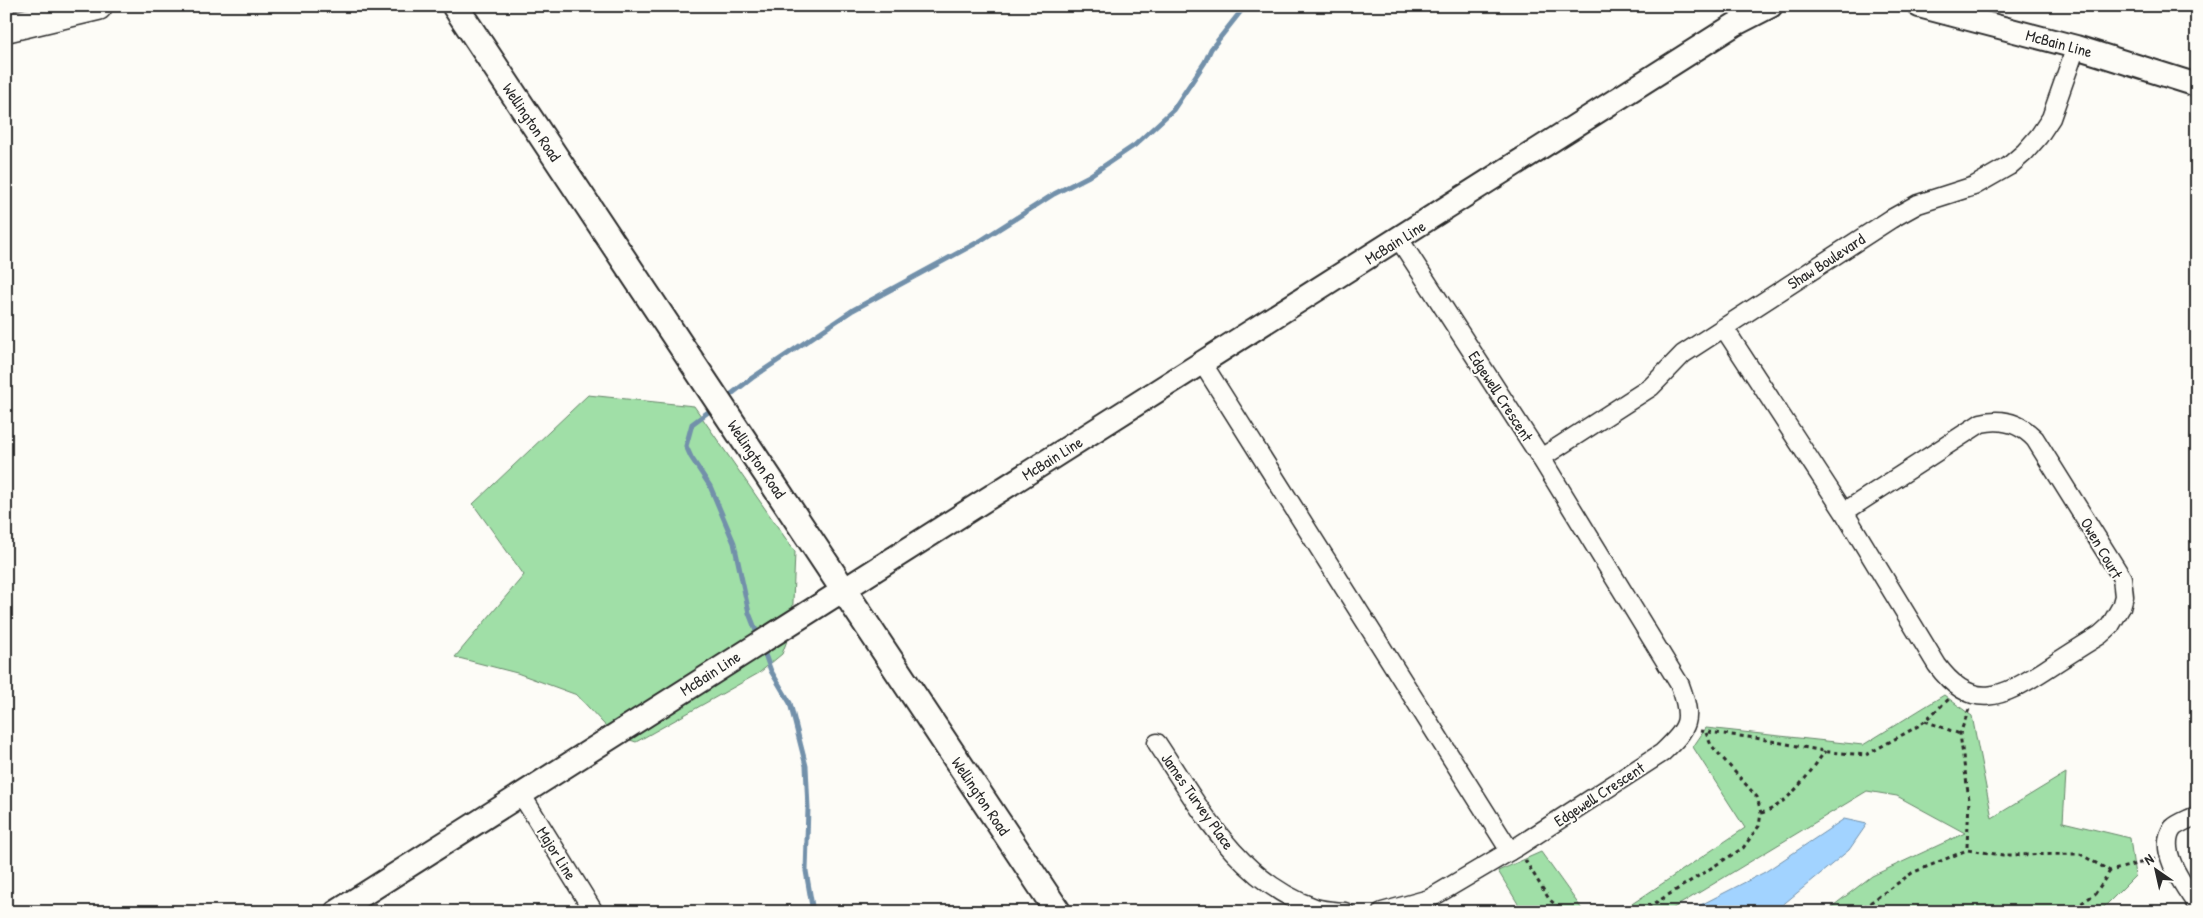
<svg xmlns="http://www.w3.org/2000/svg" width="2203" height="918" font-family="'Patrick Hand',sans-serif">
  <rect width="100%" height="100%" fill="#fdfcf7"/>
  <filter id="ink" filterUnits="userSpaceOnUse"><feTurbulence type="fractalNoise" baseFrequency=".02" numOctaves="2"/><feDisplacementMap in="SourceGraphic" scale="10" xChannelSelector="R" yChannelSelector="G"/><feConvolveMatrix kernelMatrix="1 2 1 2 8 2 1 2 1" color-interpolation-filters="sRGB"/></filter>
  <g filter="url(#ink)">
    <g fill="#a0dfa7" stroke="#668569">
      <path d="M588,395L694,406L795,552L792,627L782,654L759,673L636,742L613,734L577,695L517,673L455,657L524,575L473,504Z"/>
      <path d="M1944,695L1972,716L1992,818L2066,773L2063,822L2130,838L2135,876L2099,912H1825L1872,876L1965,833L1897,796L1867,791L1667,912H1620L1745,828L1693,747L1706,728L1863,745Z"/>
      <path d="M1541,852L1584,912H1523L1498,871Z"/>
    </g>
    <path fill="#a2d3ff" stroke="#7290aa" d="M1844,819L1867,824L1849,850L1774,912H1687L1765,872Z"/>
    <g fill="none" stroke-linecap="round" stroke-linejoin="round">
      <g stroke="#7290aa" stroke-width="5">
        <path d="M725,399L752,378L853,310L980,241L1054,194L1089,176L1135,145L1173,110L1205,62L1211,49L1245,6"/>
        <path d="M715,407L692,424L686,446L691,457L710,486L734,543L749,613L758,636"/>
        <path d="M763,649L771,671L790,703L806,766L808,808L806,871L813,912"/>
      </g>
      <defs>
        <g id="minor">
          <path d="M1724,328L1844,512L1937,665C1972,713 2003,697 2045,670C2063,658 2082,646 2100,635L2110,626L2121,607L2124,596L2122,578L2035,439C2020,423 2002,418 1981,423L1844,512"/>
          <path d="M1203,364L1510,851L1517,847L1662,753C1689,727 1693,721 1680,685L1541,458L1399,239"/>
          <path d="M1541,458L1651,387L1683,354L1891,219L1918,204L1974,186L2009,166L2025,152L2039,136L2051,118L2076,47"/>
          <path d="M1157,743C1199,806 1237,881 1315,908C1324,911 1335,911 1345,912"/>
          <path d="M521,794L594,912"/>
          <path d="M2197,815C2190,819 2178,823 2173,828C2156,850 2185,887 2197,905"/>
          <path d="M1382,912L1429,899L1510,851"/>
        </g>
        <g id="tertiary">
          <path d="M1919,6L2076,47L2197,85"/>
          <path d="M336,912L1734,25L1771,6"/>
        </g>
        <path id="secondary" d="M455,6L1058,912"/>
        <path id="primary" d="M6,28L98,6"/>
      </defs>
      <use href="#minor" stroke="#2b2b2b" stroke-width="21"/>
      <use href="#tertiary" stroke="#2b2b2b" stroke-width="26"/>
      <use href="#secondary" stroke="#2b2b2b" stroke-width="29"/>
      <use href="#primary" stroke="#2b2b2b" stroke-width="31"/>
      <g stroke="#2b2b2b" stroke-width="3" stroke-dasharray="4 4" stroke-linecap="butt">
        <path d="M1925,721L1960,734"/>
        <path d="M1700,731L1755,738L1829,752L1866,755L1920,725L1949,699"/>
        <path d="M1761,813C1787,806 1810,773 1825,751"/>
        <path d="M1967,847L1969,800L1960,734L1969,709"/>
        <path d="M1525,860L1549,899L1563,912"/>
        <path d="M1641,912L1743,848L1759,826L1761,813L1757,797L1711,745L1706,733"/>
        <path d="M1857,912L1912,873L1967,850L2003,855L2080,854L2110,871L2155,859"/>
        <path d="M2068,912L2095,894L2110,871"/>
      </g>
      <use href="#minor" stroke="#fdfcf7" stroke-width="18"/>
      <use href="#tertiary" stroke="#fdfcf7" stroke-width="22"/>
      <use href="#secondary" stroke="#fdfcf7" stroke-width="25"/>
      <use href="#primary" stroke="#fdfcf7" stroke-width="28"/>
    </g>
  </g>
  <g text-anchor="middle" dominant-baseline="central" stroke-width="4" stroke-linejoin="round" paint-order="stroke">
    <g font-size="16" fill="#2b2b2b" stroke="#fdfcf7">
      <text transform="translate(2059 43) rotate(15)">McBain Line</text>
      <text transform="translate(532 122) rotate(56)">Wellington Road</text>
      <text transform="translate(1395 242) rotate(-32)">McBain Line</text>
      <text transform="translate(1826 261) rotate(-33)">Shaw Boulevard</text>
      <text transform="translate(1501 396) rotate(57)">Edgewell Crescent</text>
      <text transform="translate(1052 458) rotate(-32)">McBain Line</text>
      <text transform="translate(757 459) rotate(56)">Wellington Road</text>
      <text transform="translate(2102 548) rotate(60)">Owen Court</text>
      <text transform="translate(710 673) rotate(-33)">McBain Line</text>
      <text transform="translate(1599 794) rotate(-33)">Edgewell Crescent</text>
      <text transform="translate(981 796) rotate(56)">Wellington Road</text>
      <text transform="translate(1198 801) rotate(55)">James Turvey Place</text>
      <text transform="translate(557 853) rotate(58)">Major Line</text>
    </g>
  </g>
  <rect width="2203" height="918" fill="none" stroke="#fdfcf7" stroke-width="25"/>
  <rect x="12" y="12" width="2178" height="893" fill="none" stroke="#2b2b2b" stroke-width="2" filter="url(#ink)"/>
  <g transform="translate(2156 870) rotate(326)" stroke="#fdfcf7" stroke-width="4" paint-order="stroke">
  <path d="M0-4L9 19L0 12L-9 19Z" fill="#2b2b2b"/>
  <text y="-8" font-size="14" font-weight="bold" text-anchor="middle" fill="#2b2b2b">N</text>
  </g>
</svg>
